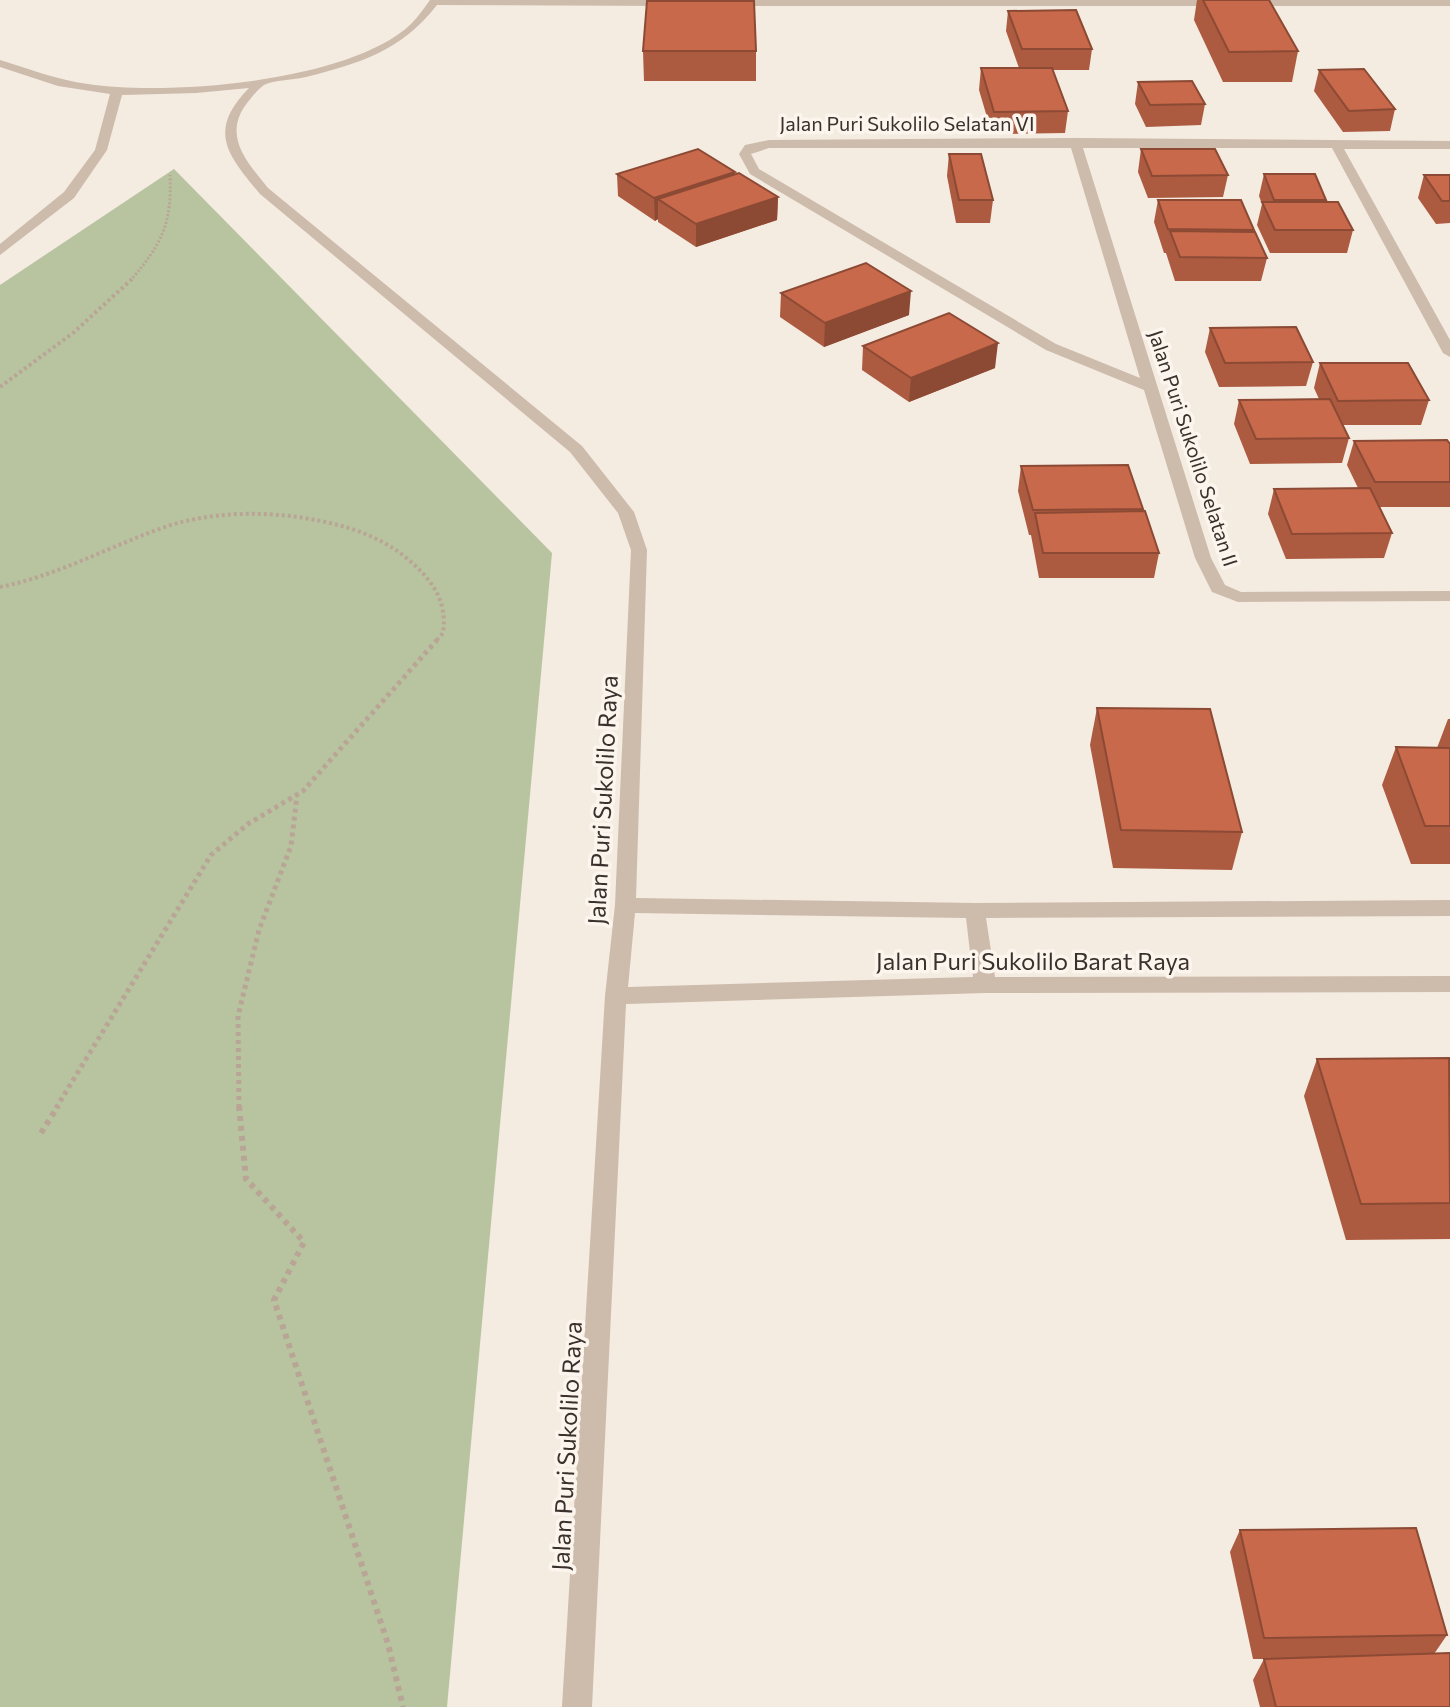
<svg xmlns="http://www.w3.org/2000/svg" width="1450" height="1707" font-family="Commissioner,sans-serif">
  <rect width="100%" height="100%" fill="#f4ebe1"/>
  <path fill="#b8c4a0" d="M174,169L552,553L447,1707H0V285Z"/>
  <g fill="none" stroke-linecap="round" stroke-linejoin="round">
    <path stroke="#b9a596" stroke-width="3" stroke-dasharray="2 2" stroke-linecap="butt" d="M130,281C162,244 172,224 170,175"/>
    <g stroke="#b9a596" stroke-width="4" stroke-dasharray="3 3" stroke-linecap="butt">
      <path d="M0,387L73,333L132,279"/>
      <path d="M0,587C61,575 113,544 171,525C217,511 269,511 316,520C347,526 379,536 404,556C430,577 448,599 443,633L435,642"/>
    </g>
    <g stroke="#b9a596" stroke-width="5" stroke-dasharray="4 4" stroke-linecap="butt">
      <path d="M56,1108L211,855L248,824L303,791L437,640"/>
      <path d="M239,1108L238,1016L259,930L291,846L297,796"/>
    </g>
    <g stroke="#b9a596" stroke-width="6" stroke-dasharray="5 5" stroke-linecap="butt">
      <path d="M239,1106L246,1179L304,1242L274,1300L388,1644L403,1707"/>
      <path d="M41,1133L58,1106"/>
    </g>
    <g fill="#cdbbac" fill-rule="evenodd">
      <path d="M430,0H675L679,3L674,6L437,5C401,51 361,63 306,77C294,80 274,80 264,85C258,89 251,98 247,103C222,136 247,162 268,188L582,446L634,512L647,550L636,898L975,903L1450,900V916L986,918L995,977L1450,976V992L985,993L626,1004L592,1707H562L605,996L615,905L631,550L618,513L570,452L260,194C227,154 207,131 249,88L196,93L122,95L107,150L74,198L0,255V244L64,192L95,150L110,94L58,86L0,67V60C30,69 57,80 88,84C169,96 350,82 411,24C418,17 424,8 430,0ZM635,913L966,918L973,977L628,987Z"/>
      <path d="M725,0H1450V6H726L721,3Z"/>
      <path d="M1075,138L1450,141V149H1344L1450,340V357L1443,353L1332,148H1083L1211,558L1225,585L1241,592L1450,591V601L1238,602L1212,592L1195,558L1144,390L1046,350L750,174L739,154L745,145L769,140ZM769,148H1071L1140,378L1056,344L759,169L751,154Z"/>
    </g>
  </g>
  <g fill="#ac5a40">
    <path d="M1197,0H1269L1298,51L1292,82H1223L1194,20Z"/>
    <path d="M1008,11L1092,49L1089,70H1052L1068,111L1065,133L992,134L979,90L981,68H1019L1006,31Z"/>
    <path d="M643,51H756V81H644Z"/>
    <path d="M1319,70L1395,109L1390,131L1343,132L1314,91Z"/>
    <path d="M1138,82L1205,104L1201,125L1146,127L1135,104Z"/>
    <path d="M1141,149L1228,175L1223,197L1148,198L1138,172Z"/>
    <path d="M949,154L993,200L990,223H956L947,176Z"/>
    <path d="M617,174H735L778,197L777,220L696,247L658,222V219L655,221L618,196Z"/>
    <path d="M1264,174L1326,200V202L1353,230L1347,253H1270L1257,225L1262,204L1259,196Z"/>
    <path d="M1424,175H1450V223L1436,224L1418,198Z"/>
    <path d="M1158,200L1254,230L1253,232L1267,258L1261,281H1175L1166,253H1164L1154,222Z"/>
    <path d="M781,293L909,315L824,347L780,317Z"/>
    <path d="M1210,328L1313,362L1306,386L1219,387L1205,352Z"/>
    <path d="M863,346L995,368L909,402L862,370Z"/>
    <path d="M1320,363L1429,400L1421,425H1342L1349,438L1342,463L1250,464L1234,424L1239,400L1319,399L1314,388Z"/>
    <path d="M1354,441L1450,444V507H1380L1392,533L1384,558L1286,559L1268,514L1274,489L1358,488L1347,465Z"/>
    <path d="M1021,466L1143,509L1142,511L1159,553L1154,578H1039L1031,535H1029L1018,491Z"/>
    <path d="M1097,708L1242,832L1232,870L1113,868L1090,745Z"/>
    <path d="M1448,719H1450V864H1411L1382,785L1396,747L1437,748Z"/>
    <path d="M1317,1059L1450,1060V1239L1346,1240L1304,1096Z"/>
    <path d="M1240,1530L1447,1635L1434,1654L1450,1707H1260L1253,1680L1264,1659H1253L1230,1552Z"/>
  </g>
  <g fill="#8c4a34">
    <path d="M735,172V194L658,199V219L655,221L654,198Z"/>
    <path d="M778,197L777,220L696,247V224Z"/>
    <path d="M911,291L909,315L824,347L825,323Z"/>
    <path d="M998,343L995,368L909,402L911,378Z"/>
  </g>
  <g fill="#c8694b" stroke="#8c4a34" stroke-width="2">
    <path d="M1203,0H1269L1298,51L1229,52Z"/>
    <path d="M647,1H754L756,51H643Z"/>
    <path d="M1076,10L1092,49H1022L1008,11Z"/>
    <path d="M981,68H1052L1068,111L994,112Z"/>
    <path d="M1364,69L1395,109L1349,111L1319,70Z"/>
    <path d="M1192,81L1205,104L1150,105L1138,82Z"/>
    <path d="M698,149L735,172L654,198L617,174Z"/>
    <path d="M1141,149H1215L1228,175L1152,176Z"/>
    <path d="M949,154H981L993,200H959Z"/>
    <path d="M739,173L778,197L696,224L658,199Z"/>
    <path d="M1264,174H1315L1326,200H1274Z"/>
    <path d="M1424,175H1450V201H1442Z"/>
    <path d="M1158,200H1241L1254,230L1168,229Z"/>
    <path d="M1262,202H1338L1353,230H1275Z"/>
    <path d="M1170,231L1255,232L1267,258L1180,257Z"/>
    <path d="M866,263L911,291L825,323L781,293Z"/>
    <path d="M949,313L998,343L911,378L863,346Z"/>
    <path d="M1296,327L1313,362L1225,363L1210,328Z"/>
    <path d="M1320,363H1408L1429,400L1338,401Z"/>
    <path d="M1330,399L1349,438L1256,439L1239,400Z"/>
    <path d="M1447,440L1450,444V482H1375L1354,441Z"/>
    <path d="M1128,465L1143,509L1033,510L1021,466Z"/>
    <path d="M1370,488L1392,533L1292,534L1274,489Z"/>
    <path d="M1145,511L1159,553H1043L1035,513Z"/>
    <path d="M1097,708L1210,709L1242,832L1121,830Z"/>
    <path d="M1396,747L1450,748V826H1425Z"/>
    <path d="M1449,1058L1450,1203L1361,1204L1317,1059Z"/>
    <path d="M1416,1528L1447,1635L1264,1638L1240,1530Z"/>
    <path d="M1450,1653V1707H1276L1264,1659Z"/>
  </g>
  <g text-anchor="middle" dominant-baseline="central" stroke-width="7" stroke-linejoin="round" paint-order="stroke">
    <g font-size="20" fill="#3b302b" stroke="#fbf5ee">
      <text x="907" y="123">Jalan Puri Sukolilo Selatan VI</text>
      <text transform="translate(1194 448) rotate(72)">Jalan Puri Sukolilo Selatan II</text>
    </g>
    <g font-size="24" fill="#3b302b" stroke="#fbf5ee">
      <text transform="translate(602 800) rotate(-87)">Jalan Puri Sukolilo Raya</text>
      <text x="1033" y="960">Jalan Puri Sukolilo Barat Raya</text>
      <text transform="translate(566 1446) rotate(-87)">Jalan Puri Sukolilo Raya</text>
    </g>
  </g>
</svg>
